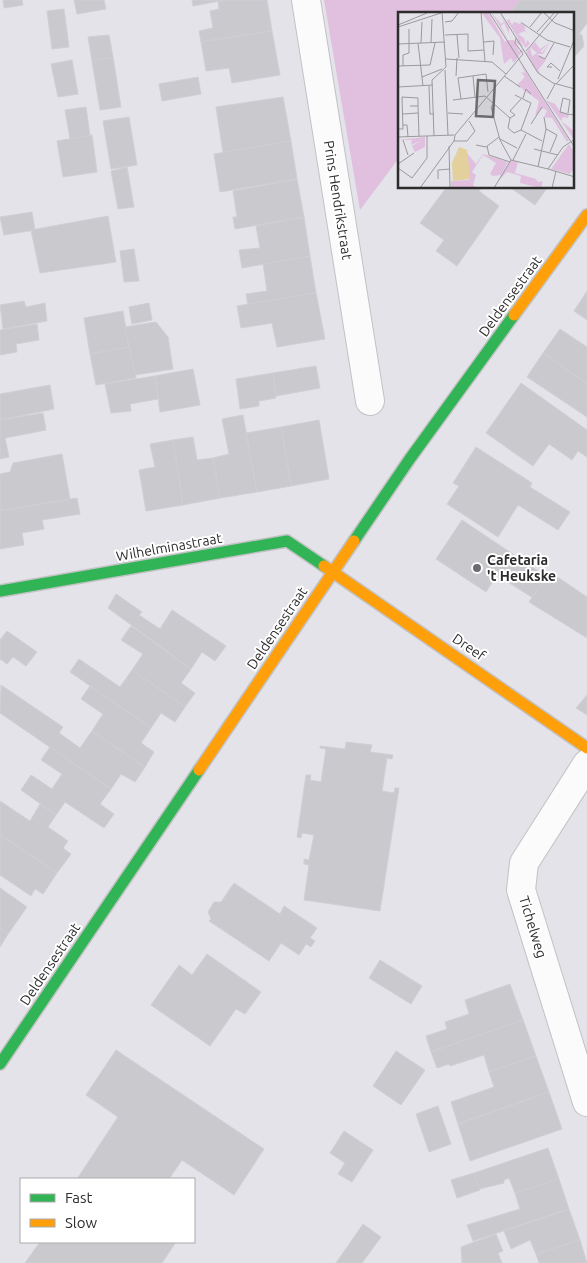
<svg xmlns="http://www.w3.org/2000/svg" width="587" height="1263" font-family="Ubuntu,sans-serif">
  <rect width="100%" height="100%" fill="#e3e3e9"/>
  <path fill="#e0bfdf" d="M324,0H521L510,14H400L399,158L360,210Z"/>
  <g fill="#cacace" stroke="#cfcfd4">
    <path d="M3,0H22L23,5L4,8Z"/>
    <path d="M74,0H104L106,9L77,14Z"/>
    <path d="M192,0H225L193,6Z"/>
    <path d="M225,0H267L272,31L201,42L199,31L213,28L210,11L219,9L218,1Z"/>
    <path d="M520,0H587V23L579,34L582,35L584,46L576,55L573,56V14H510Z"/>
    <path d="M64,9L69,47L52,49L47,11Z"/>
    <path d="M272,31L280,75L232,83L229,68L206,71L201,42Z"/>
    <path d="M109,35L113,57L92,61L88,37Z"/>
    <path d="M113,57L121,107L100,110L92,61Z"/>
    <path d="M72,60L78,94L58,97L51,64Z"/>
    <path d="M198,77L201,94L162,101L159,84Z"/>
    <path d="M283,97L291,141L223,153L216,107Z"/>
    <path d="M86,107L90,136L70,139L65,110Z"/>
    <path d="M129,117L137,165L111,169L103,121Z"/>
    <path d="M92,135L97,172L63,177L57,141Z"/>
    <path d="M291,141L297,179L220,192L214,154Z"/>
    <path d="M127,167L134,207L118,209L111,171Z"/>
    <path d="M297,179L304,217L235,229L233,217H237L233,191Z"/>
    <path d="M446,188H481L479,191L499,206L457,266L436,251L444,240L420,223Z"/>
    <path d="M511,188H547L535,205Z"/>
    <path d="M32,212L35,230L4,235L0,217Z"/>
    <path d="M108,216L116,262L40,273L31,230Z"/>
    <path d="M304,217L310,256L242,268L239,250L260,248L256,226Z"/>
    <path d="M134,249L139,281L124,282L120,251Z"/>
    <path d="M310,256L316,293L248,305L246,294L267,291L263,264Z"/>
    <path d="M587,291V320L574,311Z"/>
    <path d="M316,293L325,339L277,347L272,323L241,328L237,306Z"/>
    <path d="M24,301L26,307L45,303L47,321L3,329L0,305Z"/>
    <path d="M149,303L152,320L132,324L129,307Z"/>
    <path d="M123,311L129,347L90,354L84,318Z"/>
    <path d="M156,322L168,337L173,369L135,375L125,327Z"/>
    <path d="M37,324L39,340L16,344L17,352L0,355V330Z"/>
    <path d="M560,329L587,347V384L543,353Z"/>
    <path d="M129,347L136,378L96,385L90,354Z"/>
    <path d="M543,353L587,384V417L527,377Z"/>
    <path d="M316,366L320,388L276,396L273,373Z"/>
    <path d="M193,369L200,405L160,412L155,376Z"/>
    <path d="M273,373L276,398L259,401V406L240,409L236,379Z"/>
    <path d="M155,376L158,399L130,404L131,411L111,413L105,384Z"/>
    <path d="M521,383L587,430V457L578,451L572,460L549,444L533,466L486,433Z"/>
    <path d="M50,385L54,409L0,420V394Z"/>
    <path d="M43,413L46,430L5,438L9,457L0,459V420Z"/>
    <path d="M243,415L257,492L220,498L213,458L229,454L222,419Z"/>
    <path d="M319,420L329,479L291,486L281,427Z"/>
    <path d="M281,427L291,486L257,492L246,433Z"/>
    <path d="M193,437L197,460L213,458L220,498L183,505L173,440Z"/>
    <path d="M173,440L183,505L146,511L139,470L155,467L150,444Z"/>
    <path d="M476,447L532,483L530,487L570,512L558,530L518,505L498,537L447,504L459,486L453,483Z"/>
    <path d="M62,454L70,499L0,511V474L10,472L13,463Z"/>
    <path d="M77,498L80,514L42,520L44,529L22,533L24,545L0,549V511Z"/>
    <path d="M462,520L547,577L533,598L497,575L486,592L436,559Z"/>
    <path d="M550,572L587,597V638L529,602Z"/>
    <path d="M116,594L142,612L139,615L160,629L172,610L226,646L215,661L202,652L191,669L108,608Z"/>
    <path d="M131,626L191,669L181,683L195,693L185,707L132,670L143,654L121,640Z"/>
    <path d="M7,631L37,652L26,666L13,657L7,664L0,659V640Z"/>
    <path d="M79,659L120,687L132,670L185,707L175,722L161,713L151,728L70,672Z"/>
    <path d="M1,685L63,727L59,733L80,748L92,731L145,767L135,782L121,774L111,789L0,713Z"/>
    <path d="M90,686L151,728L141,743L154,752L145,767L92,731L103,714L81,699Z"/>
    <path d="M587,695V715L576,708Z"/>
    <path d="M346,742L372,745L370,752L393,755L392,759L387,758L382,791L394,793L395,788H399L380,911L304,900L309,865L304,864V859L309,860L314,835L302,833L301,838L297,837L306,775H311L310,780L321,782L326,749L320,748V746L345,749Z"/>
    <path d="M50,747L111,789L100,804L114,814L104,828L65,802L56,815L21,790L31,775L52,789L62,774L41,760Z"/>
    <path d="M0,801L30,821L40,804L56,815L48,827L68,841L63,848L71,854L57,873L0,835Z"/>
    <path d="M0,835L57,873L43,894L35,889L31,896L0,875Z"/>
    <path d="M234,883L280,914L284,906L317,928L310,938L315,941L311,947L306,944L299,955L281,943L269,961L209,921L211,919L208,912L214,902H221Z"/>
    <path d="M0,888L27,907L8,934L0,928Z"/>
    <path d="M0,928L8,934L0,947Z"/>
    <path d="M207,954L261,992L245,1014L236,1009L210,1046L151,1005L179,965L192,975Z"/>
    <path d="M380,960L422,986L411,1004L369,978Z"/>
    <path d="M510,984L523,1020L431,1052L426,1036L447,1029L445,1022L469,1014L465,1000Z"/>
    <path d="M523,1020L536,1056L489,1072L484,1055L450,1066L449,1064L437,1068L431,1052Z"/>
    <path d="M116,1050L264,1149L234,1195L182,1160L169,1179H77L118,1117L86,1095Z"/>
    <path d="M396,1051L425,1070L401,1105L373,1086Z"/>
    <path d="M536,1056L549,1092L458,1124L451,1102L494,1087L489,1072Z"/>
    <path d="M549,1092L562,1129L470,1161L458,1124Z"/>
    <path d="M438,1106L451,1144L429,1152L416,1114Z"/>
    <path d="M344,1131L373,1150L352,1182L338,1174L345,1163L330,1153Z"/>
    <path d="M548,1148L559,1179L515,1193L509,1178L504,1180V1183L479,1189L474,1173Z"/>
    <path d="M474,1173L480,1190L457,1198L451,1180Z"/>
    <path d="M559,1179L569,1209L473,1241L467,1225L520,1209L515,1193Z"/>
    <path d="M569,1209L580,1240L536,1254L530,1240L511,1249L504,1231Z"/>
    <path d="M363,1224L381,1237L362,1263H336Z"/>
    <path d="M496,1234L503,1251L498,1253L502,1263H462L461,1247Z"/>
    <path d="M580,1240L587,1263H539L536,1254Z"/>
    <path d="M40,1242H176L162,1263H25Z"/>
  </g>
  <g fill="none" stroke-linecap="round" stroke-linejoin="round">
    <defs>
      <g id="street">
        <path d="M306,0L370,401"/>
        <path d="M587,764L524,863L521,890L587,1102"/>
      </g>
      <g id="fast">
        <path d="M354,541L409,460L514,315"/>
        <path d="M0,591L287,541L324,566"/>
        <path d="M0,1064L199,770"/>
      </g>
      <g id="slow">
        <path d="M514,315L587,215"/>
        <path d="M324,566L587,748"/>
        <path d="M199,770L354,541"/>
      </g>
    </defs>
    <use href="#street" stroke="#c2c2c4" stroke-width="30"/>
    <use href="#fast" stroke="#c2c2c4" stroke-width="14"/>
    <use href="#slow" stroke="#c2c2c4" stroke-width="14"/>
    <use href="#street" stroke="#fbfbfc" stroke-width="28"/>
    <use href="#fast" stroke="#30b455" stroke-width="11"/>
    <use href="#slow" stroke="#ff9f0a" stroke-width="11"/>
  </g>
  <circle fill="#6c6c6e" stroke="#fff" stroke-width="2" cx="477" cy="568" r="5"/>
  <g text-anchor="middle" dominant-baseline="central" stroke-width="4" stroke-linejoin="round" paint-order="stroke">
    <g font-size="14" fill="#2c2c2c" stroke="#fff">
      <text transform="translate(338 200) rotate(81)">Prins Hendrikstraat</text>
      <text transform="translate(510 296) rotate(-54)">Deldensestraat</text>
      <text transform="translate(169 547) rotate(-10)">Wilhelminastraat</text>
      <text transform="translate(277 628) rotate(-56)">Deldensestraat</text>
      <text transform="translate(469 647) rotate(34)">Dreef</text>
      <text transform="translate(533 927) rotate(73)">Tichelweg</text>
      <text transform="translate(50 964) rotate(-56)">Deldensestraat</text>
    </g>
    <g font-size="14" font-weight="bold" fill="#2c2c2c" stroke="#fff" text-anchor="start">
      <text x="487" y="560">Cafetaria<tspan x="487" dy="16">'t Heukske</tspan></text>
    </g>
  </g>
  <g transform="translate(398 12)">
    <rect width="176" height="176" fill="#e3e3e9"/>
    <path d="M83,0H90L107,30L110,28L93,0L103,12L106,10L102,3L111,16V22L106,11L103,14L110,28H116L121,40L124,37L127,40L124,39L116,51L113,46L106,52L102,26ZM111,7L114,13L116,10L122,12L123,9L128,16L126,17L131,22L127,19L120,22L126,26L128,33L129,28L132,31L128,36L121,27L125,35L118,31L120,26L109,9ZM137,30L142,37L151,31L143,39L144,41L152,30L145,42H139L148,48L140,58L144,64L138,58L128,41L132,35L134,44L139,41L132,35ZM123,52L171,128L169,130L154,106L146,105L149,99L145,96L137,104L141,89L119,73L127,65L123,60L127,61ZM148,88L157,92L162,99L171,102L170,106L165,105L163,109L176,119L175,126ZM27,125V135L17,140L14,134L24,128L13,133L14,128H0ZM171,132L177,141L176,156L172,162L153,157ZM69,141L78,152L85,142L110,150L103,163L95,164L92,162L98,151L85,143L74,160L78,163L75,173L79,176L53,175V169L71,168ZM113,148L120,150L117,161L138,167L140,170L145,169L143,176L122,171L123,164L109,160L100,169Z" fill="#e0bfdf"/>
    <path d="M61,135L69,138L72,164L71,167L55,169L54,151Z" fill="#e4d09d"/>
    <path fill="none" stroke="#9a9a9d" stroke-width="1" d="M67,0H83M83,0L87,50M91,0L177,136M102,0L140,61L155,71L177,77M145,0L157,11L177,19M47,10L54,9L61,0M124,11L149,28L172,35M0,13L29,1M0,15L43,1M132,15L144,0M139,20L157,0M47,23L70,22V39L86,38M59,23L61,46M118,26L117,31L125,42M86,30L96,29L95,43M20,31L25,74M23,31L24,10M33,31L34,7M0,32L47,30M128,39L161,0M141,44L147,47L156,31M48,47L94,50L108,62M0,54L32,53L37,31M5,54V43L11,41V17M154,55H149L153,51L162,59M47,58L50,123M88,62L90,80M58,64L59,46M75,64L77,85M106,64L122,75M24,65L44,57M160,67L177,26M158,72L177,52M31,74L32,102H36M0,75L35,73M117,83L133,91L123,118M125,86L128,77L133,82M63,87L60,66L88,62M149,87L157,72M55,88L87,84L112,106M96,91L93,95L102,128L113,148M20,94L21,124M112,99L117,103L112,106L110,116L116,121L123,118L144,129M112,99L123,87M50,101L65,102M170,101L172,88L165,86L162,100L169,102L177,103M5,102L20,101M133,112L144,95M5,113H9L10,125M0,117H5L4,85L20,86V94H12M148,117L159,123L152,140M36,124L34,68L48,55L44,0M0,125L56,123M102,127L119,136M5,128L10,143M56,129H69L77,119L71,109M78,133L88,135L101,125M51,134L52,176M89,134L91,143L112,150M136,137L160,143M113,148L150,157L165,135L177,127M115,148L128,122M0,152L16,141M140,155L148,117L146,105M0,156L14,166L29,146V124M150,157L177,165M40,167V158L52,157M22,176L56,129L57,123L125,42M96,176L113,148M154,176L158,159"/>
    <path fill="#6c6c6e" fill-opacity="0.15" stroke="#6c6c6e" stroke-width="2.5" d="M80,68L97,69L95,105L78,104Z"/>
    <rect width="176" height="176" fill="none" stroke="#2c2c2c" stroke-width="2.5"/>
  </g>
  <rect x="20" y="1178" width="175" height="65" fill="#ffffff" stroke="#ababab"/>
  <rect x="30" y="1194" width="25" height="8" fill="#30b455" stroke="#ababab"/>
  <text x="65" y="1203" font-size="15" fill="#2c2c2c">Fast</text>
  <rect x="30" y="1219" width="25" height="8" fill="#ff9f0a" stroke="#ababab"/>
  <text x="65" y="1228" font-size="15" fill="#2c2c2c">Slow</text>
</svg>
